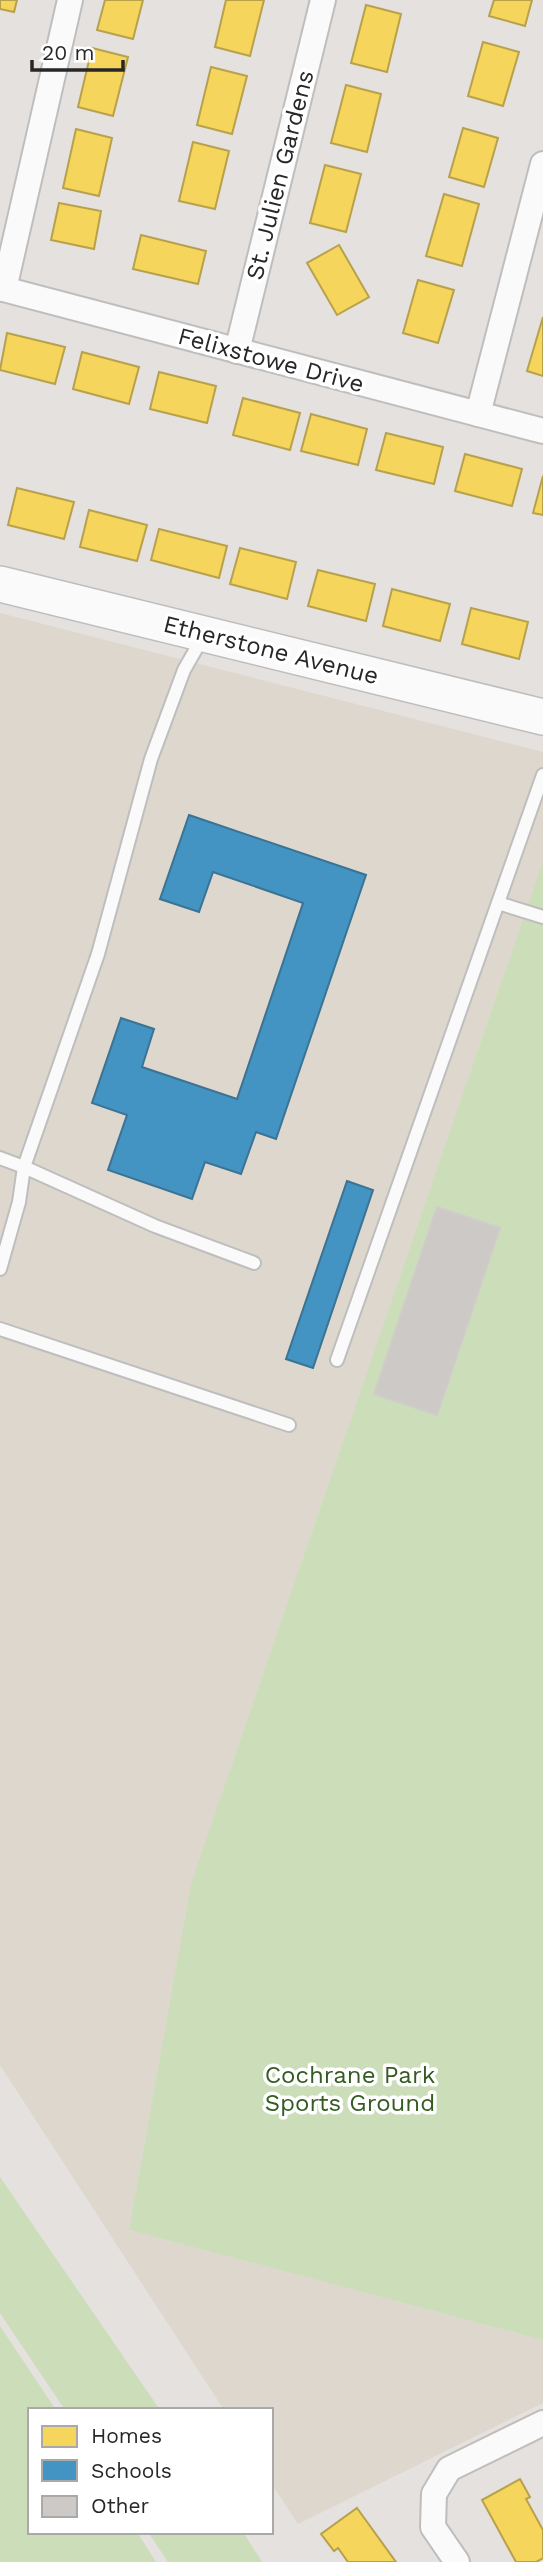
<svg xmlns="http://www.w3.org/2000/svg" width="543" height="2562" font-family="'Work Sans',sans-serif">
  <rect width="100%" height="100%" fill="#e4e1de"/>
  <path fill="#ded7cd" d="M0,613L543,752V861L191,1883L129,2230L543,2340V2403L298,2524L271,2483V2410H224L0,2065Z"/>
  <g fill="#ccddba">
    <path d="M543,861V2340L129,2230L191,1883Z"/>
    <path d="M0,2177L160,2410H65L0,2313Z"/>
    <path d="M0,2326L56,2410H30V2532H137L156,2562H0Z"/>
    <path d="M148,2532H243L262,2562H168Z"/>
  </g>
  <g fill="#f6d55c" stroke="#b8a14c" stroke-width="2">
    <path d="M0,0H17L14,12L0,9Z"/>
    <path d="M105,0H143L133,39L97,30Z"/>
    <path d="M226,0H264L250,56L215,47Z"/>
    <path d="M494,0H532L525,26L489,16Z"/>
    <path d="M366,5L401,14L387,72L351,63Z"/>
    <path d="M483,42L519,52L503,106L468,96Z"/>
    <path d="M92,48L128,57L113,116L78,107Z"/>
    <path d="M211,67L247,76L232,134L197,125Z"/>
    <path d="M346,85L381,94L367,152L331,143Z"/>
    <path d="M463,128L498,138L484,187L449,177Z"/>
    <path d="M76,129L112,138L99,196L63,188Z"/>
    <path d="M193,142L229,151L215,209L179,201Z"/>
    <path d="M325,165L361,174L346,232L310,223Z"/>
    <path d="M444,194L479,204L462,266L426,256Z"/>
    <path d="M59,203L101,211L94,249L51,240Z"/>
    <path d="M141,235L206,251L198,284L133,269Z"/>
    <path d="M339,245L369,297L337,315L307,263Z"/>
    <path d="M418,280L454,290L438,343L403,333Z"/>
    <path d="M543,317V376L527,371Z"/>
    <path d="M7,333L65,347L55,384L0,370Z"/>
    <path d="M82,352L139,367L129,404L73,389Z"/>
    <path d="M159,372L216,386L207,423L150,409Z"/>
    <path d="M243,398L300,413L290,450L233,435Z"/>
    <path d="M311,414L367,429L358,465L301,451Z"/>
    <path d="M386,433L443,447L434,484L376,470Z"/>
    <path d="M465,454L522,469L512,506L455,491Z"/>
    <path d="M543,476V515L533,513Z"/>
    <path d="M17,488L74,502L64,539L8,525Z"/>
    <path d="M89,510L147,525L137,561L80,547Z"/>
    <path d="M159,529L227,546L219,578L151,560Z"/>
    <path d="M240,548L296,562L287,599L230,584Z"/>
    <path d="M318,570L375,584L366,621L308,606Z"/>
    <path d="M392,589L450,604L440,641L383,626Z"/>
    <path d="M471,608L528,622L519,659L462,644Z"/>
    <path d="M520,2479L530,2497L526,2499L543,2530V2558L536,2562H516L482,2500Z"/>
    <path d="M357,2508L396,2562H348L338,2548L334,2551L321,2534Z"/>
  </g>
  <g fill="#4393c3" stroke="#3b7394" stroke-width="2">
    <path d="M189,815L366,875L276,1139L256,1132L241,1174L205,1162L192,1199L108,1170L127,1115L92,1103L121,1018L154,1029L142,1067L237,1099L303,903L213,872L199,912L160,899Z"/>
    <path d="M347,1181L373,1190L313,1368L286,1359Z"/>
  </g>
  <path fill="#ccc9c7" stroke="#cfcdca" stroke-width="2" d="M437,1207L500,1228L437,1415L374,1394Z"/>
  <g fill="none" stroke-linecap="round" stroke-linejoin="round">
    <defs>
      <g id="lane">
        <path d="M204,635L184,670L151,759L98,954L24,1167L155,1226L254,1263"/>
        <path d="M498,903L543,917"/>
        <path d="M0,1158L24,1167L19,1202L0,1269"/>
        <path d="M0,1329L289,1425"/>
        <path d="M337,1360L543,775"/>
      </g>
      <g id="street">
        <path d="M0,288L543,431"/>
        <path d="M4,289L70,0"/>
        <path d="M237,351L323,0"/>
        <path d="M478,414L543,164"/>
        <path d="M457,2562L433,2527L434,2494L449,2469L543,2423"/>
      </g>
      <path id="secondary" d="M0,584L543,717"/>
    </defs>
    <use href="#lane" stroke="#bfbebf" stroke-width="16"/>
    <use href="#street" stroke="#bfbebf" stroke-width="28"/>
    <use href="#secondary" stroke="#bfbebf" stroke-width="38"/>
    <use href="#lane" stroke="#fbfafa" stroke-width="12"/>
    <use href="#street" stroke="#fbfafa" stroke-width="24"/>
    <use href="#secondary" stroke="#fbfafa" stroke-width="35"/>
  </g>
  <g text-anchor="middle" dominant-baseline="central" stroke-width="7" stroke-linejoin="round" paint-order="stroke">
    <g font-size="24" fill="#272727" stroke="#fff">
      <text transform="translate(280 175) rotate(-76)">St. Julien Gardens</text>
      <text transform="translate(271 360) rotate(15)">Felixstowe Drive</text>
      <text transform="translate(271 650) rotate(14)">Etherstone Avenue</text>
    </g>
    <g font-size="24" fill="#345b21" stroke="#fff">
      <text x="350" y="2075">Cochrane Park<tspan x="350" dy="28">Sports Ground</tspan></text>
    </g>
  </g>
  <rect x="28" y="2408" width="245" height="126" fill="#ffffff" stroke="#a9a9a9" stroke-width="2"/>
  <rect x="42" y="2426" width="35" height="21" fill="#f6d55c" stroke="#a9a9a9" stroke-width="2"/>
  <text x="91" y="2443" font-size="21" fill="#272727">Homes</text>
  <rect x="42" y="2460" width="35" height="21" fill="#4393c3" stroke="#a9a9a9" stroke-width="2"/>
  <text x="91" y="2478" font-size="21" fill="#272727">Schools</text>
  <rect x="42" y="2496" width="35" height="21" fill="#ccc9c7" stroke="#a9a9a9" stroke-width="2"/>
  <text x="91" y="2513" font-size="21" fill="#272727">Other</text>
  <path d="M32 60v10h91v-10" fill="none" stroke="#272727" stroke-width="3.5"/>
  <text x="42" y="60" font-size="21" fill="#272727" stroke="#ffffff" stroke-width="5" paint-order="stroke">20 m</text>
</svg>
